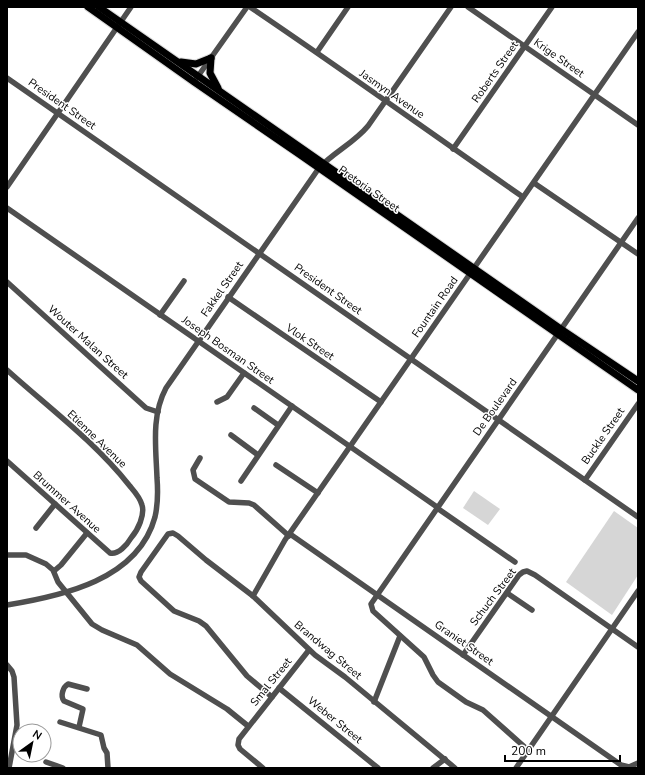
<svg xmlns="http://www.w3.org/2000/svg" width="645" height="775" font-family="'Nunito Sans',sans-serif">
  <rect width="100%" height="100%" fill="#fff"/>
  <g fill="#d6d6d6">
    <path d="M474,491L500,509L488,525L463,508Z"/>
    <path d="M614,511L638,528V575L612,615L566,582Z"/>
  </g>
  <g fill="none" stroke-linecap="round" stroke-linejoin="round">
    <defs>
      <g id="major">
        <path d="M88,7L194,82L299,154L638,390"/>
        <path d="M99,7L561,329L638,381"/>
        <path d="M211,58L210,73L218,88"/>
        <path d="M181,62L196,64L211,58"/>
      </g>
    </defs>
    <use href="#major" stroke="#dbdbdb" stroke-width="9"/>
    <g stroke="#4f4f4f" stroke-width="5.5">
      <path d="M250,7C342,69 432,134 523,197"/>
      <path d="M468,7L638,125"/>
      <path d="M317,52L348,7"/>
      <path d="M7,78L638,517"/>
      <path d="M196,79L247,7"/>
      <path d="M453,149L552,7"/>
      <path d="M534,183L638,254"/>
      <path d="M7,187L131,7"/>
      <path d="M7,208L437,507"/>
      <path d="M7,282L146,408L158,412"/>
      <path d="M228,297L381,402"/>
      <path d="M160,315L184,281"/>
      <path d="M7,370C48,407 94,441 129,485C134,491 140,497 142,505C145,515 138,530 131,538C127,545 118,555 110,553L7,461"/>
      <path d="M217,402L227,397L244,373"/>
      <path d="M254,408L278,425"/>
      <path d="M231,435L258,455"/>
      <path d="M200,458L193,470L195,479L229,502L249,503L254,505L289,536"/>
      <path d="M276,465L318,493"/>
      <path d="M585,480L638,404"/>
      <path d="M241,481L292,406"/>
      <path d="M437,508L515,562"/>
      <path d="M36,528L55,504"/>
      <path d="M290,534L621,765L629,767L638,763"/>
      <path d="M7,555H26L46,564L53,570L58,582L92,624L102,630L137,645L170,674L227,709L248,726"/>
      <path d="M54,571L61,565L87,533"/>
      <path d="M507,593L532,610"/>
      <path d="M253,596L285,540L638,32"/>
      <path d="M7,605C62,596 138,580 155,517C158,504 158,491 157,478C156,448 151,416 166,388L319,168C334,152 354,143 368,126L451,7"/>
      <path d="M463,655L519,575L523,572L527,571L535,575L638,647"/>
      <path d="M7,665L12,671L14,677L17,725L9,768"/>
      <path d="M279,688L378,768"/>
      <path d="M272,697L247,676L206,626L199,621L174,611L141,581L139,577L141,572L168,534L173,533L178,536L206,560L253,596L315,655L345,677L455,768"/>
      <path d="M374,702L400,636"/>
      <path d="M60,722L101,735L104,748L107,753L108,768"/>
      <path d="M79,727L83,709L64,701C60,696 63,687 68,684L87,689"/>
      <path d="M528,750L483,710L466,702L438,682L433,675L424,657L373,611L371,604L638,218"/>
      <path d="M46,762L63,768"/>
      <path d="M263,768L240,749L238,745L239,739L309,650"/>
      <path d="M433,768L445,759"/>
      <path d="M516,768L638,591"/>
    </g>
    <use href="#major" stroke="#000" stroke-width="7"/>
  </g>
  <g text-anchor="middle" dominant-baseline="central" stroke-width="3" stroke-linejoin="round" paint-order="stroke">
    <g font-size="11" fill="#000" stroke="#fff">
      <text transform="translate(559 58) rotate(35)">Krige Street</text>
      <text transform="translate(495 72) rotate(-55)">Roberts Street</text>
      <text transform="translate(392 94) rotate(35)">Jasmyn Avenue</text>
      <text transform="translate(62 104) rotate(35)">President Street</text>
      <text transform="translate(369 189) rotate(35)">Pretoria Street</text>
      <text transform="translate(222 289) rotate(-55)">Fakkel Street</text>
      <text transform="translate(328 289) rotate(35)">President Street</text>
      <text transform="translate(435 307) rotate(-55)">Fountain Road</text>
      <text transform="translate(88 342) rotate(42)">Wouter Malan Street</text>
      <text transform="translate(310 342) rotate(34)">Vlok Street</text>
      <text transform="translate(228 350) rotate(35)">Joseph Bosman Street</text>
      <text transform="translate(495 407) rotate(-55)">De Boulevard</text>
      <text transform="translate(603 436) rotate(-55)">Buckle Street</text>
      <text transform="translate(97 439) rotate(44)">Etienne Avenue</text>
      <text transform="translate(67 502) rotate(42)">Brummer Avenue</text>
      <text transform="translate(493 597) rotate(-53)">Schuch Street</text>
      <text transform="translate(464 643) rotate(35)">Graniet Street</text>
      <text transform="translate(328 650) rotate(40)">Brandwag Street</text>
      <text transform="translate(271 682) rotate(-51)">Smal Street</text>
      <text transform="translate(335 720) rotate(39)">Weber Street</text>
    </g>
  </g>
  <rect width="645" height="775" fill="none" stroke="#000000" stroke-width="16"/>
  <g transform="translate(32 743) rotate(33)"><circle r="19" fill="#ffffff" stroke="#999999"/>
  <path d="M0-3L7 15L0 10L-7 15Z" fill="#000000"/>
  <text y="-6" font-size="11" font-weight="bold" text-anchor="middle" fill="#000000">N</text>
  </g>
  <path d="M505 755v6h115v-6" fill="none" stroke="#000000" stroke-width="2"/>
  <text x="511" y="755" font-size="12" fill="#000000" stroke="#ffffff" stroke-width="3" paint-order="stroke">200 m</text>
</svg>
